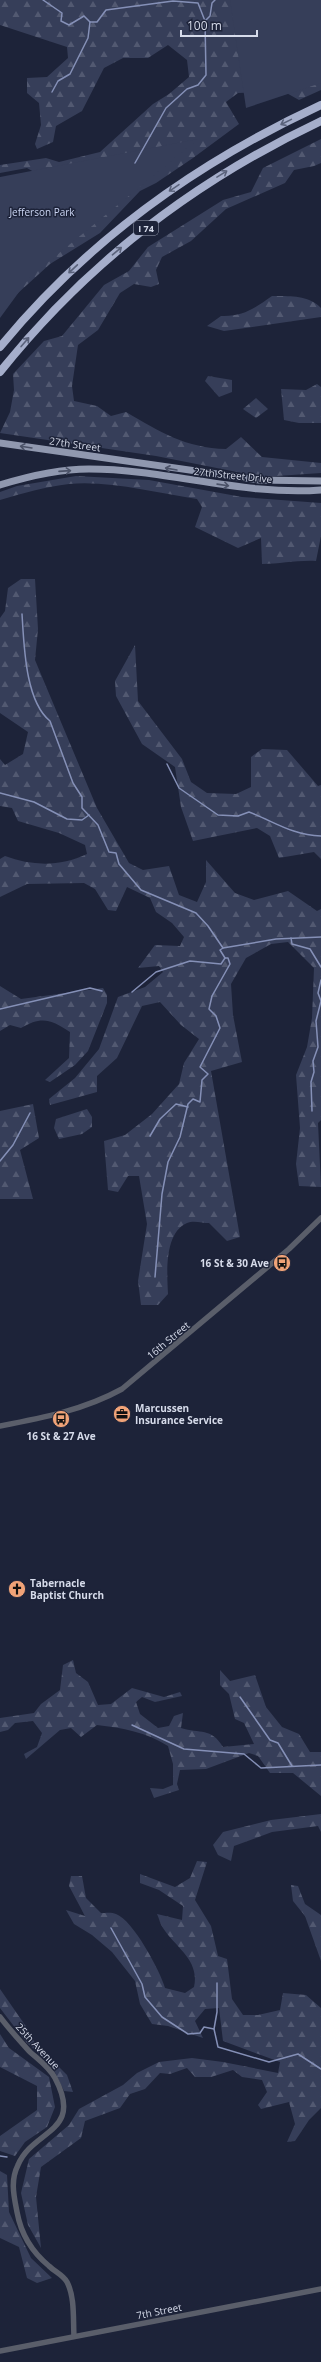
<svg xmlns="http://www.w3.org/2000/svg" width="321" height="2362" font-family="'Open Sans',sans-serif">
  <defs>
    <pattern id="forest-firs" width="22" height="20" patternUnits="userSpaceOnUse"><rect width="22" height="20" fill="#363e59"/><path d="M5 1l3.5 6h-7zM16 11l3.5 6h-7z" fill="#525971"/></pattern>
  </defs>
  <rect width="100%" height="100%" fill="#1d2339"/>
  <g fill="url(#forest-firs)">
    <path d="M0,0H321V90L299,100L283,91L238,93L226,102L239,124L193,158L156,183L140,191L100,233L50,264L7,303L46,179L27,168L0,173V165L46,158L59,162L100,152L153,104L169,94L189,77L187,60L168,45L148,58H123L104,68L82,111L56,126L53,142L37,149L35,144L41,125L39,103L27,93V78L47,77L68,58L67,47L0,25Z"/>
    <path d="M321,139V163L314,166L294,170L285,183L226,209L191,241L162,257L156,270L159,284L151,287L134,284L120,293L98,330L78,345L72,386L74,401L97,406L111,416L126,412C160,432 186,448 226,449L241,437L262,457L321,463V473L262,477L156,456L0,433L10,412L14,390L13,374L44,341L62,336L104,285L129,271L148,247L223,200L251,192L263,168Z"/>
    <path d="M272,296C289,296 309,295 321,308V317L224,331L207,326L221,316C243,317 255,308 272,296Z"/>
    <path d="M208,376L232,380V392L219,397L205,381Z"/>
    <path d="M317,384L321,387V423H299L284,420L281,389L306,390Z"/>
    <path d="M256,398L268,409L256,418L243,409Z"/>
    <path d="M76,476L149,480L242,497L321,503V536L316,561C297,560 280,564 262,564L261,538L238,548L195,527L202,507L197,499C157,493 108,480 69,484C45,487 23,493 0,500V492L17,486Z"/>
    <path d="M21,579H35L38,629L35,660L97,808L129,863L143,870L169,866L179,895L197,902L206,882V860L235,893L254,900L288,891L317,911L321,909V1120L318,1123L321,1187L299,1186L296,1164L300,1128L296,1075L307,1047L312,1018L314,968L288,942L271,944L246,958L231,984L233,1015L242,1062L211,1071L240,1237L227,1241L209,1223C203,1223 193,1220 187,1223C164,1233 167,1273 168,1294L158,1305H141L138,1281L147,1224L139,1176H128L118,1192L108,1190L104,1141L125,1135L152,1114L179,1084L184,1063L199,1039L181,1025L160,1002L142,1006L117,1058L97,1076V1092L50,1105L49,1099L75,1078L99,1049L118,997L145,987L163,972L159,966L138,968L155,945L180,946L184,937L172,923L156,912L150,898L127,887L116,911L108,910L95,889L84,883L27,884L0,897V859L5,856C32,866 60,867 87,854L85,845L59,833L18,821L12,808L0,806V759L5,765L23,754L28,732L0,713V618L5,611L8,588Z"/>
    <path d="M135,645L138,701L182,759L191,782L207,793L236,794L251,787V757L262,749L287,750L318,786L321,785V859L314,852L279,858L270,836L257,828L193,841L181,807L175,767L142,744L116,696L115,681Z"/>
    <path d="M0,986L21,999L103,988L107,995V1003L88,1051L75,1065L50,1082L45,1080L69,1058L70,1032C51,1019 41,1016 21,1028L10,1025L0,1031Z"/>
    <path d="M33,1104L39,1138L20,1150L33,1199H0V1111Z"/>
    <path d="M87,1109L92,1117V1127L82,1134L59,1139L54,1128L56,1119Z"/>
    <path d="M73,1660L76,1673L88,1682L98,1705L111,1704L132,1688L164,1697L180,1692L182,1696L155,1702L142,1697L136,1702L140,1714L158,1728L169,1726L174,1716L183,1713L181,1728C200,1734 211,1727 223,1747L254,1744L244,1723L235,1719L229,1694L220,1685V1670L230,1681L255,1675L266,1707L282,1727L299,1734L310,1752H321V1796L293,1773H270L258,1756L249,1753L206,1769L180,1770L177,1784L179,1790L154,1798L150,1788L163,1789L173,1785V1764L168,1746C146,1732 123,1728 97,1725L81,1737L71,1728L60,1730L26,1759L24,1754L37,1747L42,1733L33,1721L15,1723L8,1730L0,1732V1718L34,1713L41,1704L60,1690L63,1665Z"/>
    <path d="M321,1814V1832L318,1826L272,1832L234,1846L231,1861L218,1855L213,1845L223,1832L271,1820Z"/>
    <path d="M197,1861L207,1862L195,1900L211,1926L218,1956L227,1959L232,1999L243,2015H258L280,2010L283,1993L306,1995L321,2008V2108L309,2120L295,2141L287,2142L295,2124L289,2102L261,2109L258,2105L267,2092L262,2080L242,2077L233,2070L211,2077H195L187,2068L170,2074L160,2073L145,2089L130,2094L120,2108L85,2121L81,2138L41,2167L36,2197L41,2248L28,2225L21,2193L29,2159L69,2125L79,2109L123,2085L137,2073L159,2062L192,2058L223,2062L278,2073L280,2062L223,2041L219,2008L205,2009L195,2021L203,2038L168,2026L152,2024L140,2004L135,1981L112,1952L92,1935L74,1924L66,1910L85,1916L69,1886L71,1876H82L86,1898L101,1913C105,1913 112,1912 116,1914C133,1920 160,1971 165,1988L185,1993L194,1987C200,1960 176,1948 163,1928C160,1924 159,1918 157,1914L182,1920L183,1906L159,1890L140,1883V1874L175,1887L190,1878Z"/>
    <path d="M291,1885L298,1886L305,1904L321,1915V1961L305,1916L293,1901Z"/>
    <path d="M0,1989L25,2025L35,2043L67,2075L73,2092L64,2091L51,2064L26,2042L0,2008Z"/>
    <path d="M0,2034L9,2048L49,2077L55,2107L47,2127L25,2142L15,2156L0,2151V2136L37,2110V2086L0,2067Z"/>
    <path d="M0,2171L7,2175L9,2212L31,2258L52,2278L37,2283L27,2278L19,2247L0,2238Z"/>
  </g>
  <g fill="#363e59">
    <path d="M230,0H321V83L246,108Z"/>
    <path d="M198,139L30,277L0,318V177Z"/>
  </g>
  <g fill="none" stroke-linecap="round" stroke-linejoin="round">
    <g stroke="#8590b7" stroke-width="1.5">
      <path d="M43,0L62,13L61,21L69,25L84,16L90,22H97L106,10L173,1L198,3L205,21L210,16L212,3L215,0"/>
      <path d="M52,92L58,81L70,74L88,38L90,22"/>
      <path d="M135,163L166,108L187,89L198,85L206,75L205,21"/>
      <path d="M22,614C24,644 25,701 50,721L73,783L82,797V808L98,825L109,852L116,853L119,864L141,890L196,913L208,926L223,948"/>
      <path d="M167,764L179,788L218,815L238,816L249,812C275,822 292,835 321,836"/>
      <path d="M0,793L34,802L67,819L82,820L89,815"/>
      <path d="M291,938L292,944L310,949L321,967"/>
      <path d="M132,992L156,972L190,961L221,964L225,958L220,950L223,948L276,939L321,937"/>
      <path d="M0,1009L90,988L102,991"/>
      <path d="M312,1111L311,1082L314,1072L313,1061L318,1047L316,1021L321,1001L318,993L321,980"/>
      <path d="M150,1136L160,1119L176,1104L188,1107"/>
      <path d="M0,1161L13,1145L30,1113"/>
      <path d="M155,1277L162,1194L168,1162L180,1137L188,1104L193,1099L200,1102L202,1080L208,1074L200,1067L220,1028L216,1016L209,1009L212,996L230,964L228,958H225"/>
      <path d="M240,1697L270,1740L278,1743L292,1766"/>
      <path d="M132,1725L184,1749L244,1754L261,1768L321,1765"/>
      <path d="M111,1928L142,1984L145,1997L162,2017L188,2034L200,2033L204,2027L214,2029L218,2047L269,2062L298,2054L321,2069"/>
      <path d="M214,2029L217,2012V1983"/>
      <path d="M0,2156L7,2157"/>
    </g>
    <g stroke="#5a5e6a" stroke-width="5.5">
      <path d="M0,1426C42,1418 84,1410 122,1389L289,1249L321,1218"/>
      <path d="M0,2017C9,2029 20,2041 30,2052C39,2060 49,2067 55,2078C84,2133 33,2129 18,2165C10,2181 14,2196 17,2212C21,2234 32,2252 49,2266C55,2272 63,2275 67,2282C75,2297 73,2320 74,2336"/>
      <path d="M0,2351L321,2289"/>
    </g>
    <g stroke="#9098af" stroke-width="7">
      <path d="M0,443L259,480L321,481"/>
      <path d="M0,485C29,476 58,469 89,469C167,469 243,496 321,490"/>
    </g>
    <g stroke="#a5aecb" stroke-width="8">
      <path d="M0,347C86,242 198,162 321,105"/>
      <path d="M0,372C86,264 196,180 321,121"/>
    </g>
  </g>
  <defs><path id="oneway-shaft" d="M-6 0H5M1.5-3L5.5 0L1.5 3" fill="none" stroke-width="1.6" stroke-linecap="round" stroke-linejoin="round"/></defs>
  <g stroke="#5a627b">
    <use href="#oneway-shaft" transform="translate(286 122) rotate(154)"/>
    <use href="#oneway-shaft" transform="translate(222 174) rotate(-32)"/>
    <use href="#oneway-shaft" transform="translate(174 188) rotate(146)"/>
    <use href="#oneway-shaft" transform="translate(117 251) rotate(-40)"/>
    <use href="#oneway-shaft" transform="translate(73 269) rotate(137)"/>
    <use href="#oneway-shaft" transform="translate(25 342) rotate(-49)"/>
  </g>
  <g stroke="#4b5268">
    <use href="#oneway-shaft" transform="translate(26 447) rotate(-171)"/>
    <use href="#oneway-shaft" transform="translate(171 469) rotate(-170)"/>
    <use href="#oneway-shaft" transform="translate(65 471) rotate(-4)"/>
    <use href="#oneway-shaft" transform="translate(223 485) rotate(8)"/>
  </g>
  <defs>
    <symbol id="bus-disc" viewBox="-11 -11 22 22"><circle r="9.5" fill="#f0a378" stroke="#1d2339"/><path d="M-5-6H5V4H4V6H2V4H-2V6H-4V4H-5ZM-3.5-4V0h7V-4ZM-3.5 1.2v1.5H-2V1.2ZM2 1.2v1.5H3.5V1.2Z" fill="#111"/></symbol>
    <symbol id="office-disc" viewBox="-11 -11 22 22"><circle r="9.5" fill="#f0a378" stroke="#1d2339"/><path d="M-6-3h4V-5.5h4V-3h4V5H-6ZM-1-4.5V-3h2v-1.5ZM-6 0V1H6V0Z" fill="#111"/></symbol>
    <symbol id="church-disc" viewBox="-11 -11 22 22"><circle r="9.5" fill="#f0a378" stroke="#1d2339"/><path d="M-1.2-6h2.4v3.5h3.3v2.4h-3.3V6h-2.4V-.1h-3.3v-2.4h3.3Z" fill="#111"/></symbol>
  </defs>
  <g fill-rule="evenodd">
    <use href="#bus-disc" x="272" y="1253" width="20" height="20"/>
    <use href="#office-disc" x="112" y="1404" width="20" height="20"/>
    <use href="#bus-disc" x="51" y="1409" width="20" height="20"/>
    <use href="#church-disc" x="7" y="1579" width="20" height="20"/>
  </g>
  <g text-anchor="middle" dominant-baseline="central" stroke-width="3" stroke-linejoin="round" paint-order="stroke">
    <rect fill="#1d2339" stroke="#9ea4b5" stroke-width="1" x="134" y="221" width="24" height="14" rx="3"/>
    <g font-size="9" font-weight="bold" fill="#d6dbea">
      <text x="146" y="228">I 74</text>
    </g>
    <g font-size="10" fill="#cad4f2" stroke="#1d2339">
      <text x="42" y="212">Jefferson Park</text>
    </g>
    <g font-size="10" fill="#d6dbea" stroke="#1d2339">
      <text transform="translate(75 444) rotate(8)">27th Street</text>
      <text transform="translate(233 475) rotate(6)">27th Street Drive</text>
      <text transform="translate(168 1340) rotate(-40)">16th Street</text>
      <text transform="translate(38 2046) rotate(47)">25th Avenue</text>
      <text transform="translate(159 2311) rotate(-11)">7th Street</text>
    </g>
    <g font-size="10" font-weight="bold" fill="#d6dbea" stroke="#1d2339" text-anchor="start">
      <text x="269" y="1263" text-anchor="end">16 St &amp; 30 Ave</text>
      <text x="135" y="1408">Marcussen<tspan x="135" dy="12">Insurance Service</tspan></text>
      <text x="61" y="1436" text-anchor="middle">16 St &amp; 27 Ave</text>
      <text x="30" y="1583">Tabernacle<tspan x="30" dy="12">Baptist Church</tspan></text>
    </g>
  </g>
  <path d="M181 30v6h76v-6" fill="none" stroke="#d6dbea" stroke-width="2"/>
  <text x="187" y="30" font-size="12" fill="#d6dbea" stroke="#1d2339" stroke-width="3" paint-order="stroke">100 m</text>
</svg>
